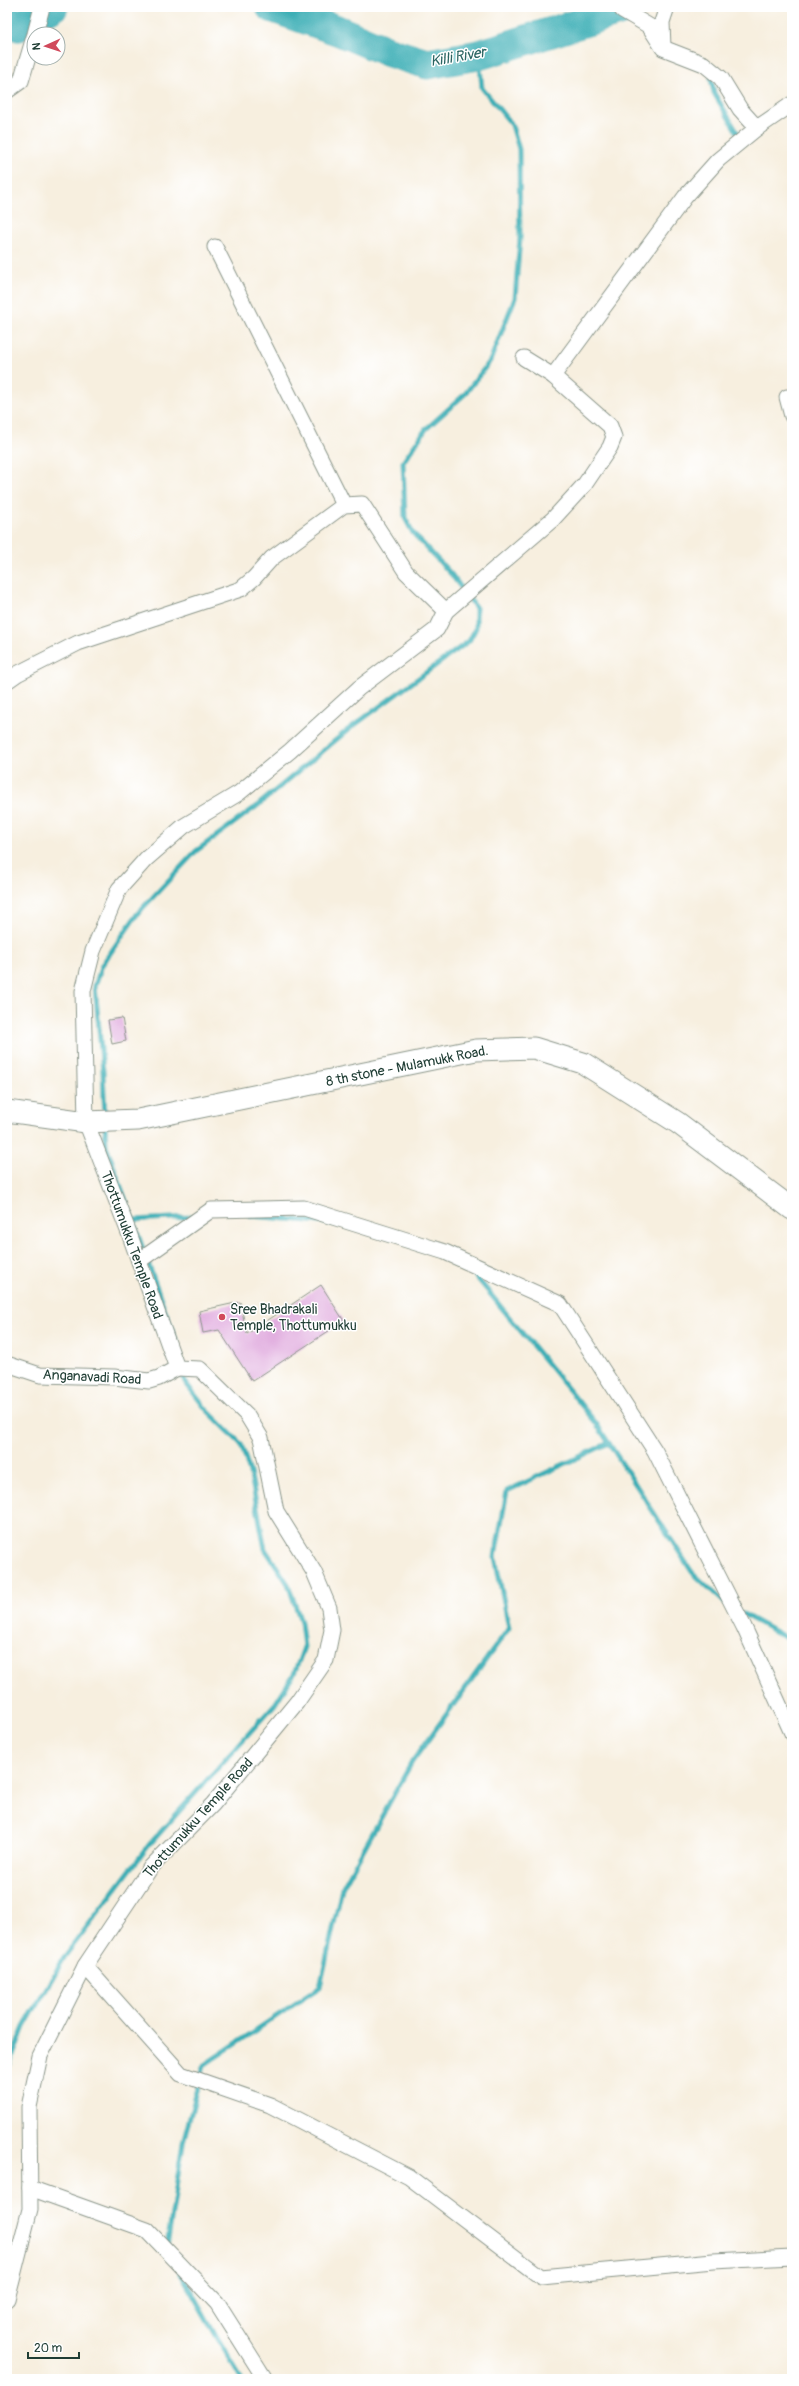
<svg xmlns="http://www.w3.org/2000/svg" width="799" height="2386" font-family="Pangolin,sans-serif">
  <rect width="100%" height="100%" fill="#fff"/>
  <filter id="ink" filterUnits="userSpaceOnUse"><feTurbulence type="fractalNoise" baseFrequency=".025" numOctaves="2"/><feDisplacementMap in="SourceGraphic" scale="8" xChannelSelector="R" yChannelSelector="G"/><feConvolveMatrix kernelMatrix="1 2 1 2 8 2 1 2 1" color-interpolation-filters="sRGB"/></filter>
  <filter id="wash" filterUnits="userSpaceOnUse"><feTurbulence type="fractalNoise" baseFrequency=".012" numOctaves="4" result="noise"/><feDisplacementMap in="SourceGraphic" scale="16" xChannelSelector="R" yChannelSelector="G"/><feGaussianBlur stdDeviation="0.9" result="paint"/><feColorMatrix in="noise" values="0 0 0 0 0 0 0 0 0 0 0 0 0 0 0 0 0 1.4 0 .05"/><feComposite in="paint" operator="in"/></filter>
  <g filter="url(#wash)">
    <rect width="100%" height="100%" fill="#f7efdf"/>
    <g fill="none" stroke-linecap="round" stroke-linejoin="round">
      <g stroke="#3eafb6" stroke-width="5">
        <path d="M711,79L714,93L740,137"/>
        <path d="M105,1118L103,1071L95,986L102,965L138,913L196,851L257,806L349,729L469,641L476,628V608L451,574L413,533L405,518L403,462L426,429L465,394L490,361L515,298L520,238L519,149L512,125L482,88L479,55"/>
        <path d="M105,1126L106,1145L176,1341L179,1355"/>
        <path d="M251,1216L333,1223"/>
        <path d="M132,1220L193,1217"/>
        <path d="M469,1268L596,1423L692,1572L726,1604"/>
        <path d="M743,1614L792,1641"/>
        <path d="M7,2071L24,2027L65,1956L149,1845L275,1704L294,1674L304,1647L301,1622L288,1584L265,1549L251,1476L241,1444L206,1409L185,1382L182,1371"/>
        <path d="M167,2246L183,2143L204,2065L320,1987L342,1888L412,1762L509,1628L495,1557L507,1491L609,1443"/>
        <path d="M181,2274L241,2379"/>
      </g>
      <g stroke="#3eafb6" stroke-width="31">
        <path d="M271,7L337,30L389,52L427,64L479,55L622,10V7"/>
        <path d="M7,19L19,26L53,7"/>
      </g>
    </g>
    <g id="blocks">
      <g fill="#e1addf">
        <path d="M122,1018L126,1041L112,1044L108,1020Z"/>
        <path d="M321,1285L344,1321L252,1381L219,1330L203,1333L199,1311L240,1302L247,1334Z"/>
      </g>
    </g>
  </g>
  <g filter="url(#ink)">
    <use href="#blocks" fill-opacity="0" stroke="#8b968a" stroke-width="1"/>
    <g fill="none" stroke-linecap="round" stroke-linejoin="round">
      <defs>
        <g id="street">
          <path d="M622,10L649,26L663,48L704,64L721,78L740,109L757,128L792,104"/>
          <path d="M35,34L42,7"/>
          <path d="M663,47L662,22L667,7"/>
          <path d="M7,91L21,81L34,37"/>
          <path d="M215,247L344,505"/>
          <path d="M524,358L553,376"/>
          <path d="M787,397L792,416"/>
          <path d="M7,681L17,674L78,643L241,589L254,578L272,558L344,505L362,504L406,572L446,611"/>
          <path d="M139,1261L211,1210L304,1208L445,1252L560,1304L655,1451L744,1627L792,1733"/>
          <path d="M7,1364L40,1375L114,1377L149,1381L159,1378L177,1368"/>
          <path d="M177,1368L129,1233L86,1122L83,991L93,951L119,889L146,859L184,826L239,793L290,751L359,688L437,629L446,611L553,519L585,484L610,447L614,437L610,426L553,376L685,197L718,160L757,128"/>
          <path d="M85,1966L181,2074L270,2105L409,2177L541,2277L713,2261L792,2257"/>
          <path d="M30,2188L147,2230L217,2303L265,2379"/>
          <path d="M7,2299L30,2209L29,2107L40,2056L85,1966L151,1867L213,1804L297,1702L326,1660L332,1630L329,1608L314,1572L276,1511L261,1438L247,1415L200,1369L177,1368"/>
        </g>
        <path id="secondary" d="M7,1111L86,1122L138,1120L476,1050L534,1048L583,1063L678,1123L792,1209"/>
      </defs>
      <use href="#street" stroke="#8b968a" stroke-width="17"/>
      <use href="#secondary" stroke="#8b968a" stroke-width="23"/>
      <use href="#street" stroke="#fff" stroke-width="15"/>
      <use href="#secondary" stroke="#fff" stroke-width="21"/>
    </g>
  </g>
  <circle fill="#d1495b" stroke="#fff" stroke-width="1.5" cx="222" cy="1317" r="4"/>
  <g text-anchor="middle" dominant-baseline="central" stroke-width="3" stroke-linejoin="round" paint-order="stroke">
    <g font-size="14" fill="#1f3d34" stroke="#fff">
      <text transform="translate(407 1066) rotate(-11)">8 th stone - Mulamukk Road.</text>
      <text transform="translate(132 1245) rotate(70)">Thottumukku Temple Road</text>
      <text transform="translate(92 1377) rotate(3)">Anganavadi Road</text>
      <text transform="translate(198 1818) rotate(-48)">Thottumukku Temple Road</text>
    </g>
    <g font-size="14" fill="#1f3d34" stroke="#fff" text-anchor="start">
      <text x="230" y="1309">Sree Bhadrakali<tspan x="230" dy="16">Temple, Thottumukku</tspan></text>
    </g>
    <g font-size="15" font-style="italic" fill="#2a6562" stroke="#fff">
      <text transform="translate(458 57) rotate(-10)">Killi River</text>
    </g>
  </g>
  <rect width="799" height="2386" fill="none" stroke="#fff" stroke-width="24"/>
  <g transform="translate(46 46) rotate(267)"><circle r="19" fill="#ffffff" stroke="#a5b1ae"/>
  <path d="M0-3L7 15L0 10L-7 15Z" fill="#d1495b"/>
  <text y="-6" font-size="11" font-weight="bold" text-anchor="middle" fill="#1f3d34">N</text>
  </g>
  <path d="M28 2352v6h51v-6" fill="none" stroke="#1f3d34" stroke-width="2"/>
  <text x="34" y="2352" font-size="12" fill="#1f3d34" stroke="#ffffff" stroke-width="3" paint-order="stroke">20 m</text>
</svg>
